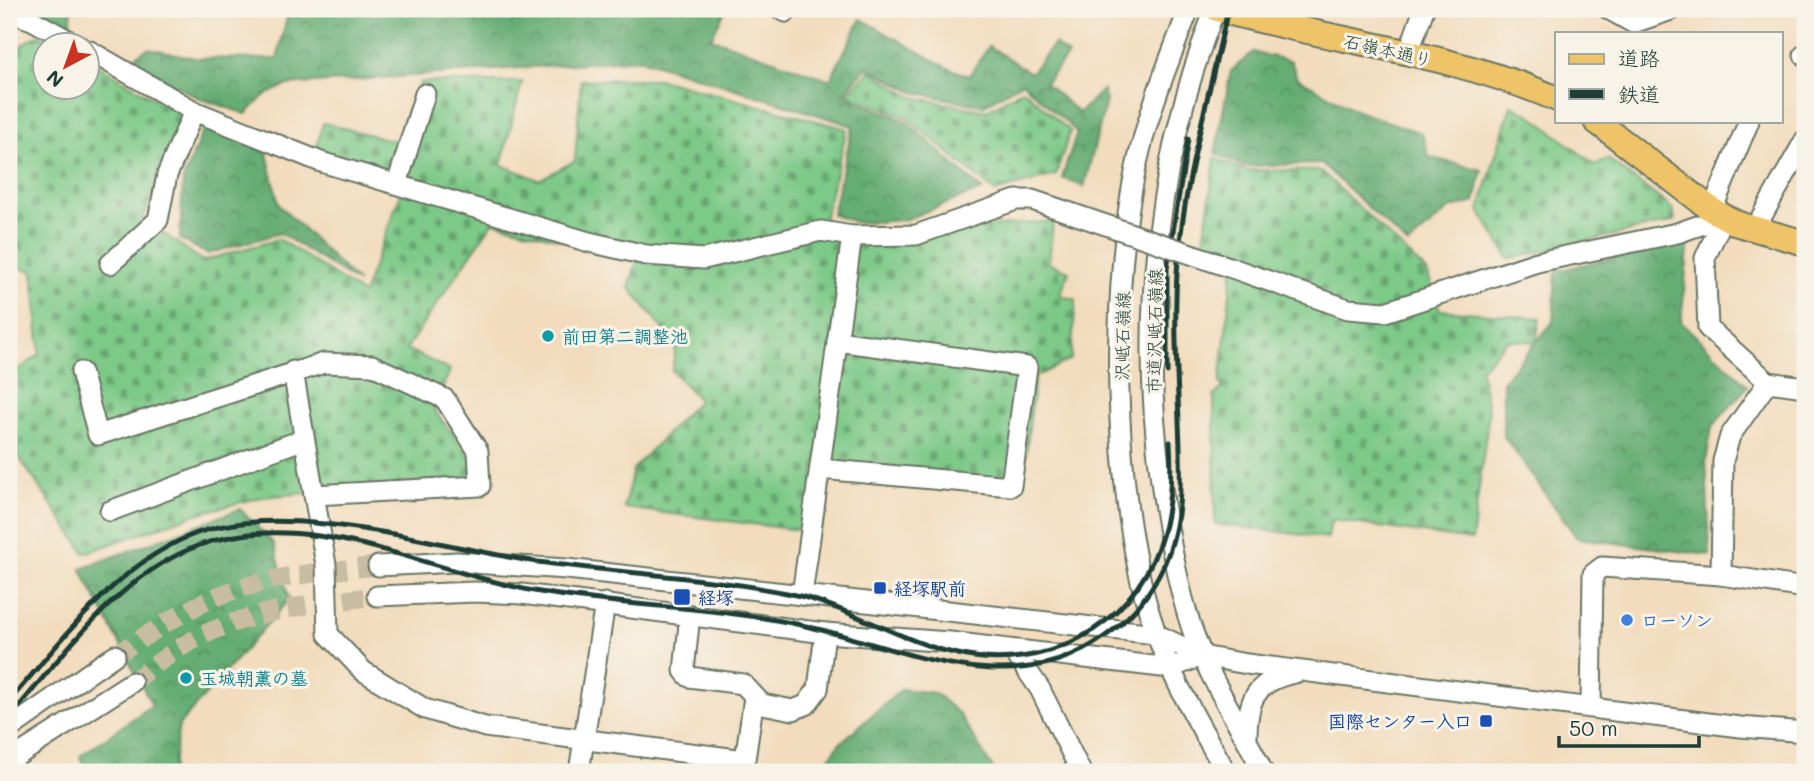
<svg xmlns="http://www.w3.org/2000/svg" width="1814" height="781" font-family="Mali,'Klee One',sans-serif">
  <defs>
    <pattern id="forest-crowns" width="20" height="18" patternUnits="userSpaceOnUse" patternTransform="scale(1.75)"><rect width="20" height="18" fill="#66ad74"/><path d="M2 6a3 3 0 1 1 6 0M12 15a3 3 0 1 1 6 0" fill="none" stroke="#538e60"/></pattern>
    <pattern id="cemetery-stones" width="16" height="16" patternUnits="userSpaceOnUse" patternTransform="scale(1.75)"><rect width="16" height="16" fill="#7dc988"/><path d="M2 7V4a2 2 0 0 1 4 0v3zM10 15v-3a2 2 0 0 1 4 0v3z" fill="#66a470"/></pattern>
  </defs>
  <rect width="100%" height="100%" fill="#f7f3e8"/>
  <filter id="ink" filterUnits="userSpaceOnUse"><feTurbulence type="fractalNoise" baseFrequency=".0143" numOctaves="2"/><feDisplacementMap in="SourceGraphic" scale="14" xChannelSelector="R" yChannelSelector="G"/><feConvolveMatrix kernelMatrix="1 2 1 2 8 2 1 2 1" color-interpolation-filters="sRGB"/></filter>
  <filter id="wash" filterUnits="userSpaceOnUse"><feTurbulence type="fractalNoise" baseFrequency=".00686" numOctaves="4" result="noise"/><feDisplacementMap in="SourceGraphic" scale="28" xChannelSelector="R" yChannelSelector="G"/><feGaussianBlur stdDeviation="1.57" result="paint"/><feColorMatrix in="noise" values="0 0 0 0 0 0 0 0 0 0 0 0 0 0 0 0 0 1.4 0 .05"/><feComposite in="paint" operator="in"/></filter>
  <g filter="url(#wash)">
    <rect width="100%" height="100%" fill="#f2dcbd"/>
    <g fill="url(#forest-crowns)" stroke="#427554" stroke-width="2">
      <path d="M27,9H72L70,28Z"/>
      <path d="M289,9H402V12L492,18L502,9H726L711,38L830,80L861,19L948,68L969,76L989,46L1031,73L1054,44L1068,55L1045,83L1079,113L1103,90L1106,101L1084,187L1062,178L1077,132L1022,82L983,106L913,92L867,67L842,95L906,121L982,190L904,220L858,223L832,214L853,126L641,59L287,85L265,95L246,114L199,98L129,61L148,48L195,58L277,59Z"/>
      <path d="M1253,52L1291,61L1297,78L1359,112L1422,133L1429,157L1482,170L1475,202L1449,209L1408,245L1322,164L1243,166L1215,153L1231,71Z"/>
      <path d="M205,125L267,153L279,205L358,283L280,233L207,254L180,239L183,180Z"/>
      <path d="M1689,240L1681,322L1748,386L1712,427L1706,462L1710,555L1577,538L1503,435V381L1553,322L1556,271Z"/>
      <path d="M240,509L274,544L289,599L179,725L172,772H87L80,756L152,705L81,569Z"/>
      <path d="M902,689L935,693L959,714L995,772H820L839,744Z"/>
    </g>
    <g fill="url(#cemetery-stones)" stroke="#4e835e" stroke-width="2">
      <path d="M39,35L60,45L46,46V88H88V59L181,115L143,219L203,261L279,239L363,294L407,177L315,153L323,123L395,141L421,82H522L501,165L539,180L575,161L581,80L659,79L847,129L824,219L866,238L1053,221L1049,263L1069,271L1060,296L1076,299L1071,359L1035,377L1022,487L816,461L806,531L624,508L633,469L699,400L672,371L676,345L629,287L638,259L493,222L406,349L450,370L434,410L474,462L468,478L262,497L196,514L85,553L9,443V377L40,354L33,271L9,266V52Z"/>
      <path d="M870,71L912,97L986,111L1023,89L1070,131L1056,175L995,192L906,117L846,94Z"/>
      <path d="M1511,105L1531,115L1595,165L1608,159L1673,209L1675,221L1509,259L1479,210Z"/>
      <path d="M1215,158L1244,170L1321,171L1427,272L1440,310L1540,318L1536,342L1507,340L1480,370L1489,412L1472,540L1331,520L1328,538L1215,524L1214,396L1223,387L1220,383L1234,258L1203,247Z"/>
    </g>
  </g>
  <g filter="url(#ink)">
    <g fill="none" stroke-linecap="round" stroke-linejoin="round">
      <g stroke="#c8bca2" stroke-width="19" stroke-dasharray="19 10" stroke-linecap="butt">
        <path d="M115,655C146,636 176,615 209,600C262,576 321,572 378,566"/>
        <path d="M132,682C151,669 169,653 190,642C247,610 313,604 377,596"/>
      </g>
      <defs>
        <g id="minor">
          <path d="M780,9L786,12"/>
          <path d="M1189,9C1170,58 1150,107 1138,159C1109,284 1112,493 1150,615C1167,671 1198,722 1226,772"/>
          <path d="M1215,9C1155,164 1139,325 1162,489C1169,536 1177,584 1192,629C1209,680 1240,724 1263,772"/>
          <path d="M1608,9L1633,23L1674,9"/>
          <path d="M9,12L32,20L79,46"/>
          <path d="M88,50L194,111L321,162L589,242L646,255L704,259L821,231L852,236L916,235L1016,200H1032L1053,207"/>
          <path d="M1408,54L1424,9"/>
          <path d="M1804,55H1805"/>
          <path d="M397,184L425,94"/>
          <path d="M1712,210L1749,121"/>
          <path d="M1754,230L1805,140"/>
          <path d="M110,264L158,220L167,175L194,111"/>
          <path d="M1229,267L1348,309L1385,312L1537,262L1677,233L1724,217"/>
          <path d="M293,371L326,565L328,634L363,671L425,709L485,727L745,760L754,697"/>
          <path d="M81,372L98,435L324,363L372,365L445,399L478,451L480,486L314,495"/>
          <path d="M1768,382L1805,387"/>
          <path d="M820,469L1011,486L1027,367L837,341"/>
          <path d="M110,511L304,439"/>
          <path d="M378,566L457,562L567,569L1156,634L1202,656L1247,664L1740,727L1805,732"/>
          <path d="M1721,575L1805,588"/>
          <path d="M802,595L852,236"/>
          <path d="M377,596L474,592L522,594L825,633L950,642L1170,668L1202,656"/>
          <path d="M690,615L684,671L689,677L743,684L762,704L793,710L806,705L818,689L825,633"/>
          <path d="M1013,650L1040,689L1081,772"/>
          <path d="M1591,707L1593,574L1602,567L1721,575L1723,461L1730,436L1768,382L1708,328L1705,258L1724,217"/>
          <path d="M9,729L115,655"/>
          <path d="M1247,738C1247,700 1255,681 1295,673"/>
          <path d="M9,761L132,682"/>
          <path d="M579,772L605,603"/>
        </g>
        <g id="major">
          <path d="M1217,9C1329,41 1450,52 1557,99"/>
          <path d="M1596,121L1712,210L1738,224L1805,243"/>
        </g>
      </defs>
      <use href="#minor" stroke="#697564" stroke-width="23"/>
      <use href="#major" stroke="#697564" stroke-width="28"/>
      <use href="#minor" stroke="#fff" stroke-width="19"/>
      <use href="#major" stroke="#efc469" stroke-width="24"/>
      <g stroke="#1f3d34" stroke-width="5">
        <path d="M1167,372V268L1188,139"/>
        <path d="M9,701C65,638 118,561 200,532C292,500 442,548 538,562C621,573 705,577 787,593C847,605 898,641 958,654C1043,674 1130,628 1159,545C1171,513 1172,476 1170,442"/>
        <path d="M9,718C63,656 119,574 200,545C311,506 426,571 534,591C622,607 714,606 801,625C902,647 1009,705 1104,637C1127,621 1146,600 1159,575C1185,526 1181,475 1179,421C1177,372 1174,322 1177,273C1183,184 1209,96 1228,9"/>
      </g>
      <defs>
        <path id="minor-bridge" d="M1053,207L1229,267"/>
      </defs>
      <use href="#minor-bridge" stroke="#697564" stroke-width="23" stroke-linecap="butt"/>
      <use href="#minor-bridge" stroke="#fff" stroke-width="19"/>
    </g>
  </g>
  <g fill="#0f9aa8" stroke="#f7f3e8" stroke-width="2.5">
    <circle cx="548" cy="336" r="7"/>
    <circle cx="186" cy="678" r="7"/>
  </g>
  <g fill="#1a4fb4" stroke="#f7f3e8" stroke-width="2.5">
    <rect x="873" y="581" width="14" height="14" rx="3.5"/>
    <rect x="673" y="588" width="18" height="18" rx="3.5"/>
    <rect x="1479" y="714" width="14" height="14" rx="3.5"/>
  </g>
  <circle fill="#3f7fe0" stroke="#f7f3e8" stroke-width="2.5" cx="1627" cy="620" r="7"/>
  <g text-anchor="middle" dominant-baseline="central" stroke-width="6" stroke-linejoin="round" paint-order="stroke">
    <g font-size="18" fill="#1f3d34" stroke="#f7f3e8">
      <text transform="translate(1388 50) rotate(13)">石嶺本通り</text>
      <text transform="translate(1154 331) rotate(-89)">市道沢岻石嶺線</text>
      <text transform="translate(1122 336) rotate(-89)">沢岻石嶺線</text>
    </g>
    <g font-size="18" font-weight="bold" fill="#0d838f" stroke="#f7f3e8" text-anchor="start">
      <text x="562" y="336">前田第二調整池</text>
      <text x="200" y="678">玉城朝薫の墓</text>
    </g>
    <g font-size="18" font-weight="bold" fill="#164399" stroke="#f7f3e8" text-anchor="start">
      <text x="894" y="588">経塚駅前</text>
      <text x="698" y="597">経塚</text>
      <text x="1472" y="721" text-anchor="end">国際センター入口</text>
    </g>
    <g font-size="18" font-weight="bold" fill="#366cbe" stroke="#f7f3e8" text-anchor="start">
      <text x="1641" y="620">ローソン</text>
    </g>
  </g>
  <rect width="1814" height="781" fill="none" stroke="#f7f3e8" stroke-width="35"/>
  <rect x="1555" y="32" width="228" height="91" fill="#f7f3e8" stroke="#a1aaa0" stroke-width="2"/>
  <rect x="1569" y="54" width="35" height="10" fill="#efc469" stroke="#a1aaa0" stroke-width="2"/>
  <text x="1618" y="66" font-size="21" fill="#1f3d34">道路</text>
  <rect x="1569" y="89" width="35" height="10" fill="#1f3d34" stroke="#a1aaa0" stroke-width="2"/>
  <text x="1618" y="102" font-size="21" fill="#1f3d34">鉄道</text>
  <g transform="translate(66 66) rotate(221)"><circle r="33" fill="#f7f3e8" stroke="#a1aaa0" stroke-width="2"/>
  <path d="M0-5L12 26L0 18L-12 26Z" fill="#c8321e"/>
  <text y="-10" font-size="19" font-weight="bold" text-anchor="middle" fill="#1f3d34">N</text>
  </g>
  <path d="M1559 736v10h140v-10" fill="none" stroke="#1f3d34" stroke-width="3.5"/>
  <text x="1569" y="736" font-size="21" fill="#1f3d34" stroke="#f7f3e8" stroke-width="5" paint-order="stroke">50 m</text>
</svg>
